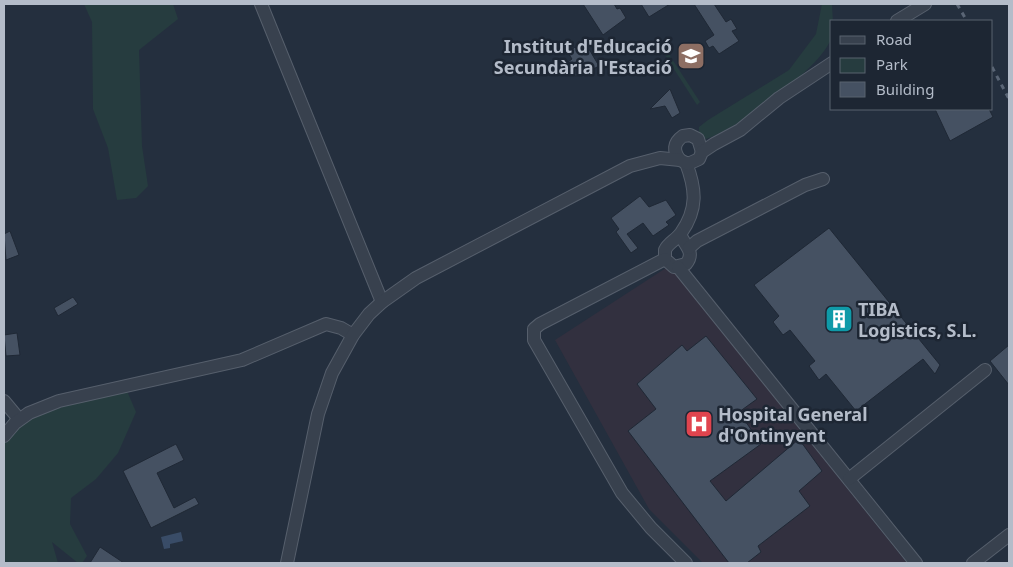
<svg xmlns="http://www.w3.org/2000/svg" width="1013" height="567" font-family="'Noto Sans',sans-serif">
  <rect width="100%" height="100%" fill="#242f3e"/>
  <path fill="#32303f" d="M669,266L907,563H703L649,509L555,340Z"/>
  <g fill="#263c3f">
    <path d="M84,4H173L178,19L139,50L142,146L148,186L136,198L117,200L108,148L93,109L92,22Z"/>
    <path d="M822,4H832C832,14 835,30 831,39C819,70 738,128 706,139L699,136V127L708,120L789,70L816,34Z"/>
    <path d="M659,39L700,102L697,105L656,41Z"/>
    <path d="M127,391L136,412L118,453L96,479L71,498L70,524L87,556L82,563H78L52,542L58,563H4V429L50,410Z"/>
  </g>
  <path fill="#394c67" d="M181,532L183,541L170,544V548L164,549L161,537Z"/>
  <g fill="#455162" stroke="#1f2835">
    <path d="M583,4H614L617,9L620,8L626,18L603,35Z"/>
    <path d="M641,4H670L649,17Z"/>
    <path d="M694,4H714L726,22L731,19L737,29L732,31L739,41L719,54L713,46L709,48L705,41L714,35Z"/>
    <path d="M586,44L599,66L582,75L575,76L568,62L572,59L568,53L575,47L577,49Z"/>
    <path d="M670,89L680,113L672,118L665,106L650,109Z"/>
    <path d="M935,109H989L993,117L950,141Z"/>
    <path d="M640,196L649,207L666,200L676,215L666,222L669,225L653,236L643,223L627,234L638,248L631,253L616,232L619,229L611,218Z"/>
    <path d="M829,228L940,365L935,374L923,359L856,411L826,374L819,380L809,366L815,361L790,330L783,335L773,322L779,316L754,285Z"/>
    <path d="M10,231L19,255L6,260L4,234Z"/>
    <path d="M73,297L78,304L58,316L54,308Z"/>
    <path d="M17,333L20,355L6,356L4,335Z"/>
    <path d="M706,336L757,399L739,412L761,444L710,481L726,501L799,439L822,471L799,491L810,506L758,546L761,552L747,563H729L628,431L656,409L637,384L682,345L687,351Z"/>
    <path d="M1009,345V385L990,361Z"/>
    <path d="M176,444L184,460L157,473L174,508L195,497L199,504L151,528L123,471Z"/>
    <path d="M100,547L124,563H90Z"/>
  </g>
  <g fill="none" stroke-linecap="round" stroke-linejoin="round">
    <defs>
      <g id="street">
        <path d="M261,4L382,302"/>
        <path d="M897,21L925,4"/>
        <path d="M680,160C673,151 673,143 683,136L690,135L698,139L702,152"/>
        <path d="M680,234C684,245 696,252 686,264L674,267L665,259V250C668,243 676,240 681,233C698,209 696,189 686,163"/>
        <path d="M689,248L697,241L805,185L823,179"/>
        <path d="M665,259L540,324L534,329V340L622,493L651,528L686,563"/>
        <path d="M678,267L916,563"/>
        <path d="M4,401L19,419"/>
        <path d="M4,436L15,423L29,413L59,401L242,360L326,324L341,328L353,335"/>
        <path d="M849,479L985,370"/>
        <path d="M287,563L318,414L332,373L353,335L369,314L382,302L416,278L630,166L660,158L680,160L688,164L699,159L702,152L714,144L740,130L779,98L832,63"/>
        <path d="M973,563L1009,535"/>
      </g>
    </defs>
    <use href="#street" stroke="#565f6c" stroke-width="14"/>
    <use href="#street" stroke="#38414e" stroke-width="12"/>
    <g stroke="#5a6575" stroke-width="3" stroke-dasharray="5 5" stroke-linecap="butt">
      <path d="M957,4L967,21"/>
      <path d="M992,67L1009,99"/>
    </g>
  </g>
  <defs>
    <symbol id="school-square" viewBox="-11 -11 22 22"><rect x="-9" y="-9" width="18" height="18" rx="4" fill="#8d6e63" stroke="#1d2633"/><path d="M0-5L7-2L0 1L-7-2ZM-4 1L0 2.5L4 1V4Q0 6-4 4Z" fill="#fff"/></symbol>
    <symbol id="building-square" viewBox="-11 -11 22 22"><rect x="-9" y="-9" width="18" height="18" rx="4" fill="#0f9aa8" stroke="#1d2633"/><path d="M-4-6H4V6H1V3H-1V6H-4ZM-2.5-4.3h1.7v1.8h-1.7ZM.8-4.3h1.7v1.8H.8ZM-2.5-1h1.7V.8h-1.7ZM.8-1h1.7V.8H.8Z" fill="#fff"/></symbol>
    <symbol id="hospital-square" viewBox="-11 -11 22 22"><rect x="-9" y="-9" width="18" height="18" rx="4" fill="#e0444e" stroke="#1d2633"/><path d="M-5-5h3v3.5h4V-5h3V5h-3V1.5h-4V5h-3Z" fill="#fff"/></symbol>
  </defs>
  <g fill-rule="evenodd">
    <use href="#school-square" x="675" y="40" width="32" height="32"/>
    <use href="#building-square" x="823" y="303" width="32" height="32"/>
    <use href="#hospital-square" x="683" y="408" width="32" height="32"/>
  </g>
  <g text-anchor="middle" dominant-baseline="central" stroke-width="5" stroke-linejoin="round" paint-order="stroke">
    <g font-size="18" font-weight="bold" fill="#b4bcc9" stroke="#1d2633" text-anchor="start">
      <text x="672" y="46" text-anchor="end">Institut d'Educació<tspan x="672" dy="21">Secundària l'Estació</tspan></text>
      <text x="858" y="309">TIBA<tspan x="858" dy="21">Logistics, S.L.</tspan></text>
      <text x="718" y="414">Hospital General<tspan x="718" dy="21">d'Ontinyent</tspan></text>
    </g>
  </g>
  <rect width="1013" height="567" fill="none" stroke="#b4bcc9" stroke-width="10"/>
  <rect x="830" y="20" width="162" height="90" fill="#1d2633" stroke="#59626f"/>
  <rect x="840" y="36" width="25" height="8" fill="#38414e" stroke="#59626f"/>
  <text x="876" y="45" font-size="15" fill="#b4bcc9">Road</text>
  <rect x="840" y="58" width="25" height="15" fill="#263c3f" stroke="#59626f"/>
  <text x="876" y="70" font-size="15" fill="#b4bcc9">Park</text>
  <rect x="840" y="82" width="25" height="15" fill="#455162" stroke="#59626f"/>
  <text x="876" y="95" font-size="15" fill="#b4bcc9">Building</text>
</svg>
